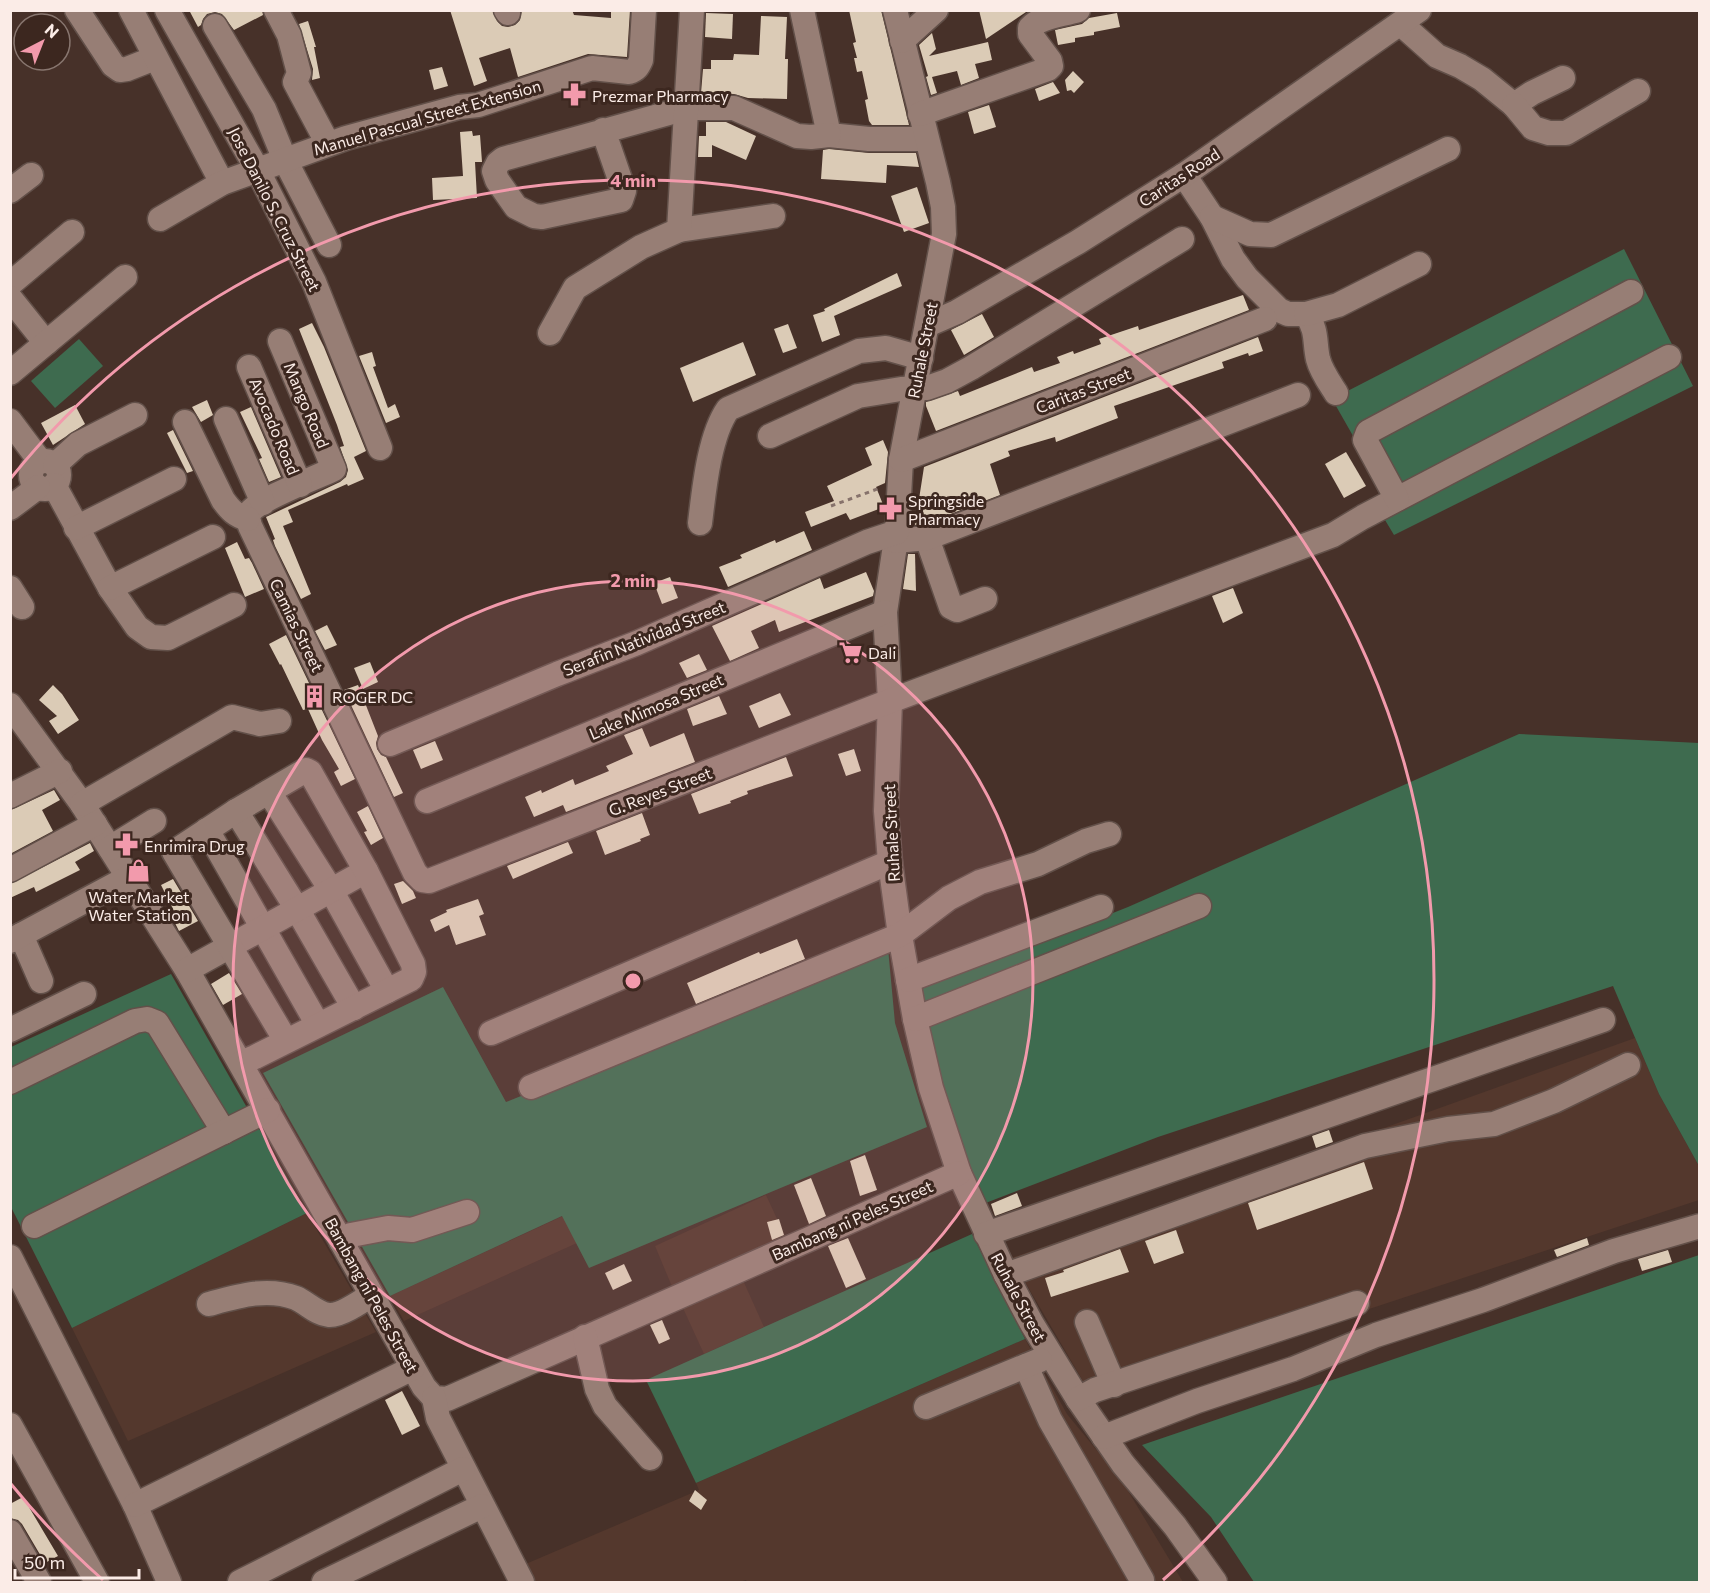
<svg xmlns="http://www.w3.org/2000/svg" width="1710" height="1593" font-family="Commissioner,sans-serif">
  <rect width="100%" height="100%" fill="#473129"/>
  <g fill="#54382d">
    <path d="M1635,1038L1659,1094L1699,1166V1200L1094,1400L1011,1258L1331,1147Z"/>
    <path d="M766,1195L786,1238L673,1289L655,1246Z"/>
    <path d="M307,1213L376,1332L128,1441L72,1328Z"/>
    <path d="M563,1216L577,1243L404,1321L390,1296Z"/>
    <path d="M742,1278L764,1327L704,1354L682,1306Z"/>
    <path d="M1025,1339L1067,1414L1122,1481L1183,1582H747L746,1580L740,1582H532L521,1566L699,1490L696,1483Z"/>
  </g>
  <g fill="#3e6b4f">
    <path d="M1624,249L1693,386L1394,535L1373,500L1385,492L1332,399Z"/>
    <path d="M79,339L103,366L55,408L31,381Z"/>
    <path d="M1519,734L1699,743V1166L1659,1094L1613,986L1158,1137L983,1204L944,1109L916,991L1128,907Z"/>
    <path d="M888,948L895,1023L927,1127L589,1268L562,1216L390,1296L263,1073L443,987L506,1102Z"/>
    <path d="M171,974L307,1213L72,1328L11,1207V1047Z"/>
    <path d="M972,1234L1025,1339L696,1483L646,1380Z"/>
    <path d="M1699,1255V1582H1254L1211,1517L1142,1445Z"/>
  </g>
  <g fill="#dbcbb6">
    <path d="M189,10H262L263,15L234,30L222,14L215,12L207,14L203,19L201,25L198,27Z"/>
    <path d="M450,10H492L497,21L502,26L508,27L515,25L520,20L522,10H572L574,15L611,18V10H630L627,57L588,54L518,77L510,48L479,58L487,81L474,86Z"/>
    <path d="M849,10H881L909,125H872L869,121L865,100L868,99L862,71L857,72L854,58H857L853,43L856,42Z"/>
    <path d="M979,10H1029L986,39Z"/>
    <path d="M706,13L733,14L732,39L705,37Z"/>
    <path d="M1117,13L1120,27L1094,32V35L1075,38V42L1058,45L1055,30L1082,24L1089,18Z"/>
    <path d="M761,16L787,17L785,59H788L787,99L748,98L734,94L701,93L703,69H711V60H733L734,54L759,55Z"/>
    <path d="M308,21L316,47H314L320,78L312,80L313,69L299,24Z"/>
    <path d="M932,33L936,49L929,56L988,42L992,60L975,64L979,78L961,85L957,71L932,77L937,93L931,95L926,77L928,76L919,45Z"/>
    <path d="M442,67L448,86L434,90L429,70Z"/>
    <path d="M1073,71L1084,82L1074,93L1071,90L1067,91L1065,80Z"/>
    <path d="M1053,82L1060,93L1039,101L1035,89Z"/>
    <path d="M989,105L996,127L974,134L968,112Z"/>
    <path d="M706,122H726L756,136L746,160L712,145V157H698L699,136H706Z"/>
    <path d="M472,131L473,136L480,135L482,162H475L477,198L433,200L432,178L463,176L460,132Z"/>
    <path d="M829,149L869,153H916L919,167L887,165L886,183L821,179L823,150Z"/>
    <path d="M917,187L929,223L904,232L891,196Z"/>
    <path d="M897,273L902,286L834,316L840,335L822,342L813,315L825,311L824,309Z"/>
    <path d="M1243,295L1249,310L936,431L926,406V402L958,391L960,396L1032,367L1034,372L1060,363L1057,357L1073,351L1074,354L1101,344L1099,339L1138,326L1139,330Z"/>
    <path d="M982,314L994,337L964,355L951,330Z"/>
    <path d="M312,323L324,347L366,451L354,457L364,479L348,486L347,484L288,510L293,522L283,526L311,594L301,599L275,546L273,540L275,539L266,517L340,482L346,477L348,470L340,447L344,446L337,425L299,329Z"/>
    <path d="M788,324L797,348L783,353L774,329Z"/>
    <path d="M1258,337L1263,351L1249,356L1248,353L1222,362L1224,368L1114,406L1118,418L1056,442L1055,437L1008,451L1010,456L990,464L1000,495L940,518L915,525L924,467Z"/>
    <path d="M743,342L756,375L693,402L680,368Z"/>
    <path d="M372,352L376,366L373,367L388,408L395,404L400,417L386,423L359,356Z"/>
    <path d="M207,400L213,415L201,422L192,407Z"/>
    <path d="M75,405L85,424L53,445L41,423Z"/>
    <path d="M251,407L281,477L269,482L259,459L262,458L240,412Z"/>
    <path d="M173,430L193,471L187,473L167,433Z"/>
    <path d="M883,440L888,452L885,483L876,487L884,507L850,520L846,513L811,527L805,512L834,501L827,486L872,465L865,448Z"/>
    <path d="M1346,452L1366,486L1344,498L1325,464Z"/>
    <path d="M804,531L812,550L728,587L719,567L742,558L740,555L775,540L776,543Z"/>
    <path d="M237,542L245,559L249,558L252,563L264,589L245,597L225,548Z"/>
    <path d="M908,554H915L916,591L903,589Z"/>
    <path d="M866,572L874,591L873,596L779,632L775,620L751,631L759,648L730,661L712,626L820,578L824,589Z"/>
    <path d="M670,577L678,598L662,604L654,583Z"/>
    <path d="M1233,588L1243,613L1223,623L1212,596Z"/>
    <path d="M327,625L337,645L325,650L315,631Z"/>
    <path d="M286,635L355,779L341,786L334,772L339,769L322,740L308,709L303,710L281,664L280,665L269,644Z"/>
    <path d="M699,654L707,670L687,678L679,663Z"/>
    <path d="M370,662L378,682L363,689L354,668Z"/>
    <path d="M53,685L62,694L79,720L58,734L49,721L57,716L39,700Z"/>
    <path d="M358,685L378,736L376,743L377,749L381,755L386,757L403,793L394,797L344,690Z"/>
    <path d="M780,693L791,715L759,728L749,706Z"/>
    <path d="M719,696L727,714L693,726L687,709Z"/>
    <path d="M642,728L650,747L684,733L695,762L566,812L563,805L534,817L525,797L541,790L542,793L573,779L575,785L609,771L606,766L633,754L624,735Z"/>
    <path d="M435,741L443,760L421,769L413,750Z"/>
    <path d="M854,749L861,771L846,776L838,754Z"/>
    <path d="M786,757L793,776L747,791L748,794L730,801L731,803L699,814L691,794Z"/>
    <path d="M54,790L60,800L42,810L53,831L10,854L11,810Z"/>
    <path d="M368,806L383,838L371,845L364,832L367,831L357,812Z"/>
    <path d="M642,813L650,835L640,839L641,841L605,855L596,831Z"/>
    <path d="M568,842L573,853L513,879L507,866Z"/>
    <path d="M90,843L94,851L75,862L80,870L36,892L34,887L10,898V884Z"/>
    <path d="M173,879L198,921L179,931L172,917L176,915L161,885Z"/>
    <path d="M403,881L413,891L416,898L402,904L394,884Z"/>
    <path d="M478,899L484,914L479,916L486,935L456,945L449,925L435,932L430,920L447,912L446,910Z"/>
    <path d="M797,939L805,959L696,1004L687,983L759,952L760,954Z"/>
    <path d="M229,973L242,994L223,1005L211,984Z"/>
    <path d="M1329,1130L1333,1142L1316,1148L1312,1136Z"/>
    <path d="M865,1155L877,1190L860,1196L850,1161Z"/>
    <path d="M1364,1162L1373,1189L1257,1230L1248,1203Z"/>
    <path d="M811,1178L826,1216L809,1224L794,1185Z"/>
    <path d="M1017,1193L1022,1206L995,1216L991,1204Z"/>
    <path d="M779,1219L784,1235L772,1240L767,1222Z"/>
    <path d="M1176,1230L1184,1253L1154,1264L1145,1241Z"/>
    <path d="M848,1238L866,1279L846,1288L828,1246Z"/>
    <path d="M1587,1238L1589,1245L1557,1257L1554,1250Z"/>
    <path d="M1120,1249L1129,1272L1051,1297L1045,1278L1064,1272L1063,1270Z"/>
    <path d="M1668,1250L1672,1262L1642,1271L1638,1259Z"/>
    <path d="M624,1264L632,1281L613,1290L605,1273Z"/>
    <path d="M662,1320L670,1339L659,1344L650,1325Z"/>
    <path d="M402,1391L420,1426L402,1435L385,1400Z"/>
    <path d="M695,1490L707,1500L701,1510L689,1501Z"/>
    <path d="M23,1497L58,1556L45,1563L22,1524L18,1520L10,1518V1504Z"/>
  </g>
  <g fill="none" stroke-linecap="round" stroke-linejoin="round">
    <defs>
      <g id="minor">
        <path d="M77,10L113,65L120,70L127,69L155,58"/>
        <path d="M131,10L222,183"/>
        <path d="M167,10L258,171L314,282L380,448"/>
        <path d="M276,10L289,35L299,73L295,82L328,144"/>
        <path d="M506,10L508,13"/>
        <path d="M802,10L829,135L869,139H926"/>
        <path d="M895,10L938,182L943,207L944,234L901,460L897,532L885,612L890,701L886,811L890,862L900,935L915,1019L931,1088L959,1173L1006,1275L1032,1324L1078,1399L1123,1464L1175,1526L1215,1582"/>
        <path d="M1401,24L1437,56L1460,66L1482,79L1514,105L1532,93L1563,78"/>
        <path d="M215,26L264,109L285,160L329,245"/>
        <path d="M902,41L936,10"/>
        <path d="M1514,105L1533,128L1549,133H1566L1638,91"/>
        <path d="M920,114L1048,69L1051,66L1050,61L1030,34V28C1040,16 1063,15 1078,10"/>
        <path d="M603,130L624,191L621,200L542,217L534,216L516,207L497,180L494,171L498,163L503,159L687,108H734L797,136L811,137L829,135"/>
        <path d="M1184,175L1212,217L1233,259L1247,278L1279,310L1288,314H1306C1318,331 1314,341 1318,359C1321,371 1329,382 1336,393"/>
        <path d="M10,191L31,175"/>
        <path d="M1212,217L1250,234L1271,235L1448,149"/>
        <path d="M160,219L222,183L346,138L459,107L478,105L592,68L629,72C636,70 638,67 641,60L644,10"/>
        <path d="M679,230L773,216"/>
        <path d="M10,284L72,232"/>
        <path d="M10,298L46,343"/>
        <path d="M1306,314L1338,305L1419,264"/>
        <path d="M927,325L957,312L1078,242L1184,175L1419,10"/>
        <path d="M550,333L575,288L641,247L679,230L692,10"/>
        <path d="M280,341L334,469C318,477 259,499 250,512C247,517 249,521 250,526L415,873L422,880L429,881L890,701L1333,535L1363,517L1669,357"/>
        <path d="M249,367L300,485"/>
        <path d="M10,373L125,277"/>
        <path d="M226,419L263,503"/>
        <path d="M10,421L40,461"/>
        <path d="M185,422L223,500C230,510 236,516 248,519"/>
        <path d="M770,436L858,396L901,389L927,388L947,381L971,368L1182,239"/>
        <path d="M901,460L1265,319"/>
        <circle cx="45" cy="475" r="14"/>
        <path d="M55,465L78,444L135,415"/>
        <path d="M54,485L110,588L137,627L151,637L168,638L234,605"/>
        <path d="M1397,499L1365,440L1368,432L1631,292"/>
        <path d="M10,508L38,487"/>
        <path d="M700,523C704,490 709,436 728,409L859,351L886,348L921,358"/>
        <path d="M76,528L174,479"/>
        <path d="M927,538L951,607L957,610L985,599"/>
        <path d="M896,541L927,538L1298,395"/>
        <path d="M10,588L22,607"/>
        <path d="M110,588L213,537"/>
        <path d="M10,705L82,804L187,970L424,1387L434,1398L447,1399L959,1173"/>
        <path d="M390,744L557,674L637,643L867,542L897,532"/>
        <path d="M269,792L331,890L387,991"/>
        <path d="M10,796L60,771"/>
        <path d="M427,801L885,612"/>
        <path d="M82,804L232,717L260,724L279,721"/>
        <path d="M236,811L297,909L354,1008"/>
        <path d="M207,830L318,1025"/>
        <path d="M110,848L154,821"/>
        <path d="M10,870L95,824"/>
        <path d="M21,935L41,981"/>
        <path d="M10,941L129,877"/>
        <path d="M187,970L366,871"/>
        <path d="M908,980L1101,907"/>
        <path d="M915,1019L1199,906"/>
        <path d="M10,1030L84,994"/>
        <path d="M491,1033L890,862"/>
        <path d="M241,1063L255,1057L411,979L414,972L413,964L366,871L310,772L306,770L236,811L174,852L286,1041"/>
        <path d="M10,1082L135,1021L147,1019L157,1023L224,1132"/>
        <path d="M531,1087L900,935L949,898L980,882L1038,864L1086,841L1109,834"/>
        <path d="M34,1226L268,1110"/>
        <path d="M986,1234L1603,1020"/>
        <path d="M341,1241L351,1235L388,1228L412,1230L467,1212"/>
        <path d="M10,1257L135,1505L169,1582"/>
        <path d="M1006,1275L1365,1146L1448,1129L1494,1124L1554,1101L1628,1065"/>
        <path d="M209,1304C238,1296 267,1287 296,1298C307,1303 317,1314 329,1315C340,1316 362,1301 371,1295"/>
        <path d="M1087,1322L1114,1385"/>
        <path d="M585,1337L597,1389L605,1406L650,1458"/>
        <path d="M1026,1366L1050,1420L1142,1580"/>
        <path d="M434,1398L438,1418L522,1582"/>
        <path d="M1078,1399L1095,1390L1357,1303"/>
        <path d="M926,1407L1040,1360"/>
        <path d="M10,1425L97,1582"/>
        <path d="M1104,1437L1197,1401L1293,1369L1376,1335L1483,1300L1614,1251L1700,1226"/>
        <path d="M135,1505L413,1368"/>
        <path d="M10,1532L39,1582"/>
        <path d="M240,1582L463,1469"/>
        <path d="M324,1582L482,1506"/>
      </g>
    </defs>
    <use href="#minor" stroke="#625049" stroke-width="27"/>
    <path stroke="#86726b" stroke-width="3" stroke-dasharray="4.5 4.5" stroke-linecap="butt" d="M831,506L880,488"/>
    <use href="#minor" stroke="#977e75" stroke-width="24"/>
  </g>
  <circle cx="633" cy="981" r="400" fill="#f29aac" fill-opacity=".12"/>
  <g fill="none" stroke="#f29aac" stroke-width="3">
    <circle cx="633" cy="981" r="400"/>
    <path d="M103 1580A800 800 0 0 1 11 1484M11 478A800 800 0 1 1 1163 1580"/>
  </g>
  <defs>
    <symbol id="pharmacy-bare" viewBox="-9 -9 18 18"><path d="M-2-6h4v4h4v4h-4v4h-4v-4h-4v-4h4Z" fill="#f29aac" stroke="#3c271f" stroke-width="2.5" paint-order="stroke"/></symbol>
    <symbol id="supermarket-bare" viewBox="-9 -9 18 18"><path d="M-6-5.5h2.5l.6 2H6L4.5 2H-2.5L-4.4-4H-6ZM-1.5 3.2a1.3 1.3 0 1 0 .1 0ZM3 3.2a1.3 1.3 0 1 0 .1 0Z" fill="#f29aac" stroke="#3c271f" stroke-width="2.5" paint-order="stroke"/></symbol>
    <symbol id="building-bare" viewBox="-9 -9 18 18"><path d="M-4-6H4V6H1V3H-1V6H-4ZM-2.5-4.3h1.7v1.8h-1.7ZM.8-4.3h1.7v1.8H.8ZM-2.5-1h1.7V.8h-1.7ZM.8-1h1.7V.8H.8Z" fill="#f29aac" stroke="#3c271f" stroke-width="2.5" paint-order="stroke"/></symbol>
    <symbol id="shop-bare" viewBox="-9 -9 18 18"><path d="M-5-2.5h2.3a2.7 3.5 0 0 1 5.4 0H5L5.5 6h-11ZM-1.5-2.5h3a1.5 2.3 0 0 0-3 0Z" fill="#f29aac" stroke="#3c271f" stroke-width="2.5" paint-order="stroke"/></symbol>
  </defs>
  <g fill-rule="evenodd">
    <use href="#pharmacy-bare" x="558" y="78" width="33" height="33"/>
    <use href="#pharmacy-bare" x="874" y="492" width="33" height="33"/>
    <use href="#supermarket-bare" x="834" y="636" width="33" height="33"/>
    <use href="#building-bare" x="298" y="680" width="33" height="33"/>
    <use href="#pharmacy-bare" x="110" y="828" width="33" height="33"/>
    <use href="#shop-bare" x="122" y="854" width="33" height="33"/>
  </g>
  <g text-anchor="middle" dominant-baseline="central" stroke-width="6" stroke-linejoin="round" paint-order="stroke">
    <g font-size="16" fill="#fbece7" stroke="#3c271f" text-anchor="start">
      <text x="592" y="95">Prezmar Pharmacy</text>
      <text x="908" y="500">Springside<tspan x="908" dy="18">Pharmacy</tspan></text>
      <text x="868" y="652">Dali</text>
      <text x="332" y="696">ROGER DC</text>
      <text x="144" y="845">Enrimira Drug</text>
      <text x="139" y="896" text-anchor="middle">Water Market<tspan x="139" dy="18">Water Station</tspan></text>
    </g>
    <g font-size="16" fill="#fbece7" stroke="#3c271f">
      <text transform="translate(427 117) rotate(-16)">Manuel Pascual Street Extension</text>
      <text transform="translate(1179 177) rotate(-33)">Caritas Road</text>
      <text transform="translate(275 209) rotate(63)">Jose Danilo S. Cruz Street</text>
      <text transform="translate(922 350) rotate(-79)">Ruhale Street</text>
      <text transform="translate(1083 390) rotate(-21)">Caritas Street</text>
      <text transform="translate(307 405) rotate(67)">Mango Road</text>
      <text transform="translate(275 426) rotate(67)">Avocado Road</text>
      <text transform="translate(297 625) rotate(64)">Camias Street</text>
      <text transform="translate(644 638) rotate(-22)">Serafin Natividad Street</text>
      <text transform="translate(656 706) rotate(-23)">Lake Mimosa Street</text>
      <text transform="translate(660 791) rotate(-21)">G. Reyes Street</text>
      <text transform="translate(891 833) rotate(-93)">Ruhale Street</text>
      <text transform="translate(852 1220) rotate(-24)">Bambang ni Peles Street</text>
      <text transform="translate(372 1295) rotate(61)">Bambang ni Peles Street</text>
      <text transform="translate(1019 1297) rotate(62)">Ruhale Street</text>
    </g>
  </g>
  <circle cx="633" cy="981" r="9" fill="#f29aac" stroke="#3c271f" stroke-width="3"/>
  <g font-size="18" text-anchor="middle" font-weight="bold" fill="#f29aac" stroke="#3c271f" stroke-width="6" stroke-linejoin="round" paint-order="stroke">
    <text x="633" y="187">4 min</text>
    <text x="633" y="587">2 min</text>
  </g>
  <rect width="1710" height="1593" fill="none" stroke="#fbece7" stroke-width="24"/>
  <g transform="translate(42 42) rotate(42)"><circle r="28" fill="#3c271f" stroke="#88766f" stroke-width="1.5"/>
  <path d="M0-4.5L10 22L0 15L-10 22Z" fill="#f29aac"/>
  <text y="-9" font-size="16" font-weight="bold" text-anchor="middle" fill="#fbece7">N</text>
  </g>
  <path d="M15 1569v9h124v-9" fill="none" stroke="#fbece7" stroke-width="3"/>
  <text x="24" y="1569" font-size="18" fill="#fbece7" stroke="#3c271f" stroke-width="4.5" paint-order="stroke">50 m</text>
</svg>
